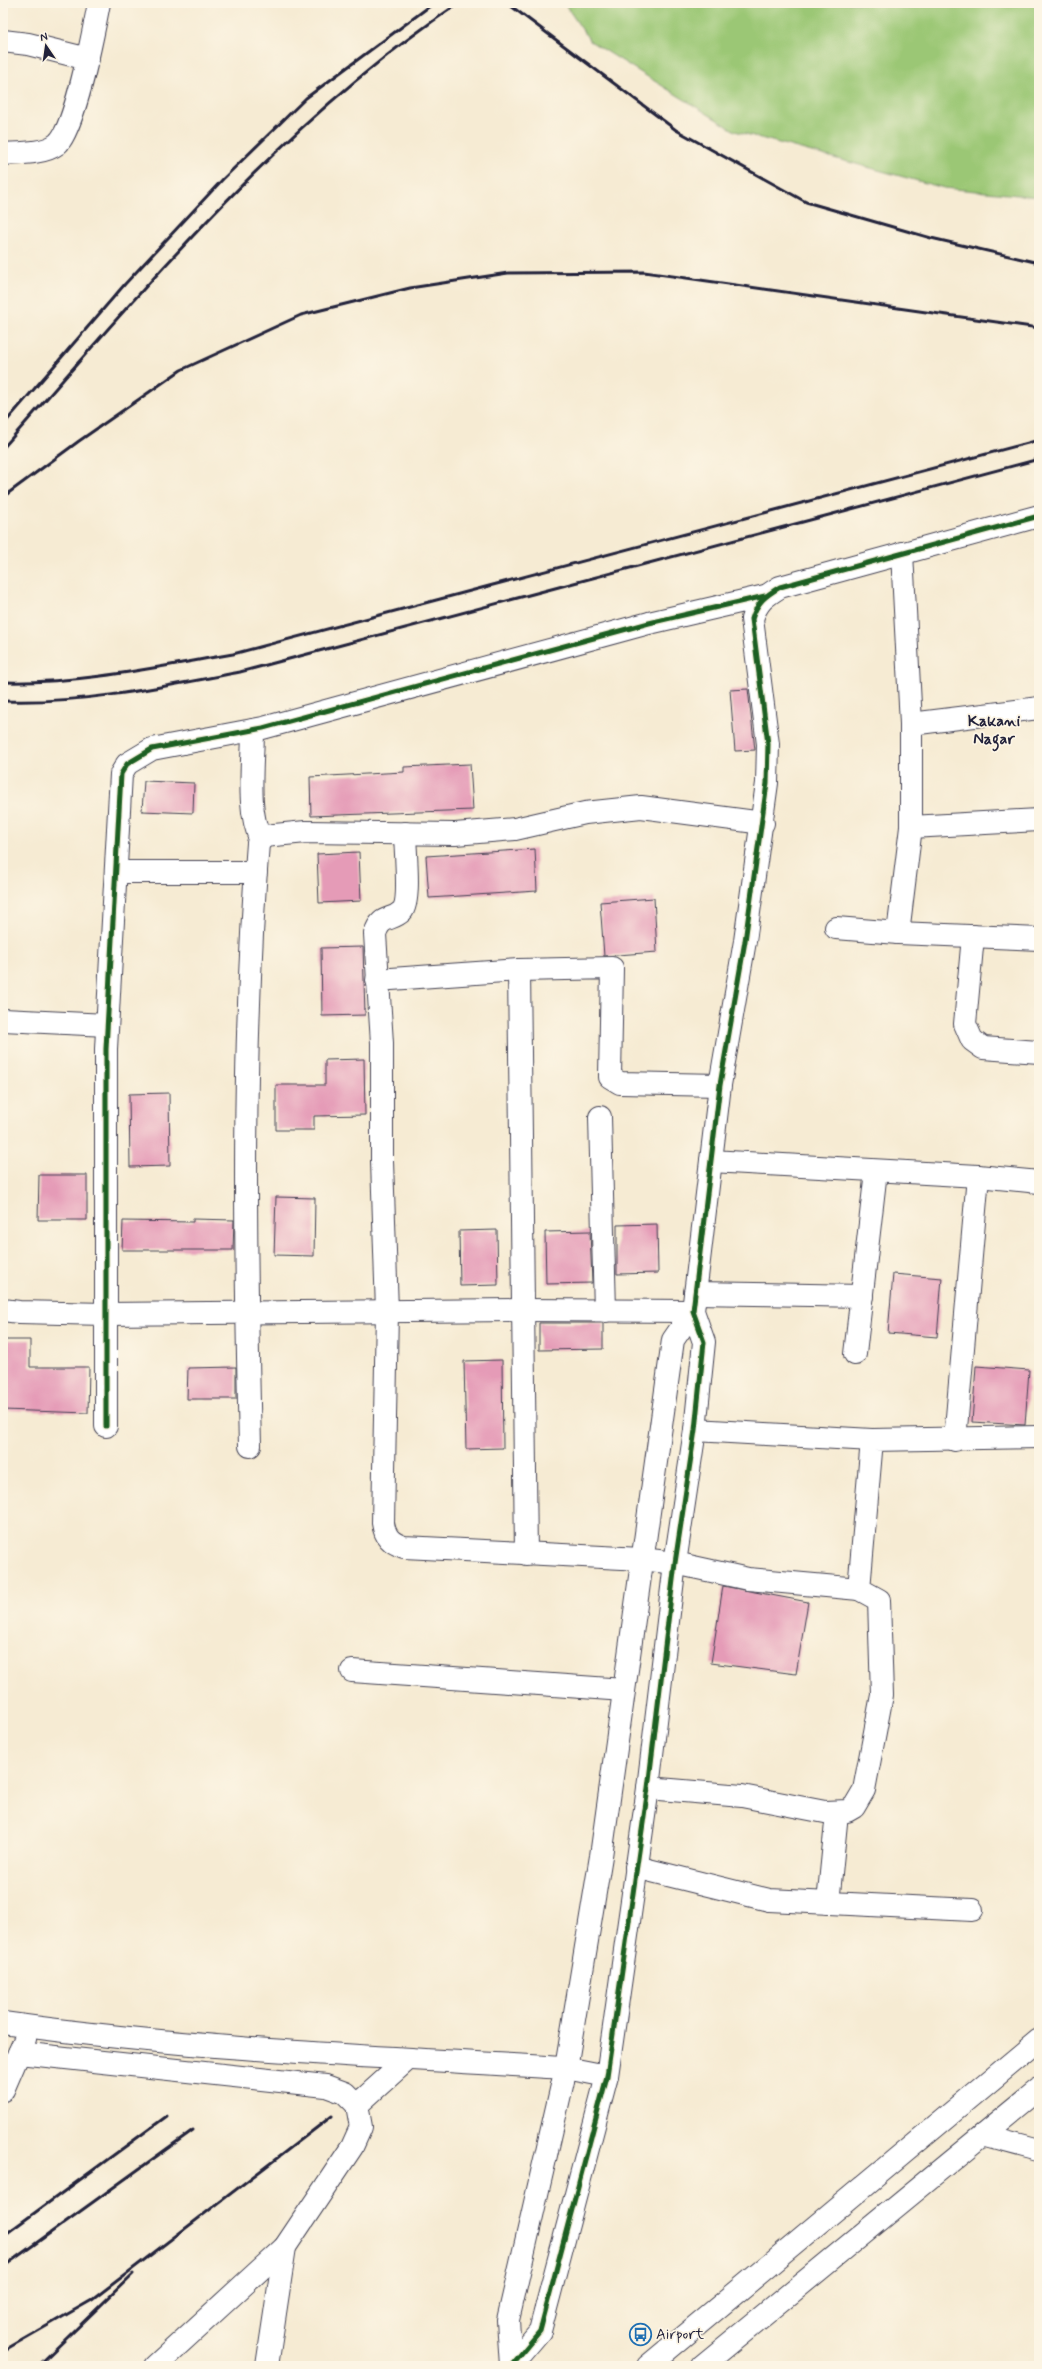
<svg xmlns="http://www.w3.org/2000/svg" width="1042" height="2369" font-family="Mynerve,sans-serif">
  <rect width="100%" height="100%" fill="#fcf5e5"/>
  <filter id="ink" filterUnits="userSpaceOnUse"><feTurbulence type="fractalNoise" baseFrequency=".025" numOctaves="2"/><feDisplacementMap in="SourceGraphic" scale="8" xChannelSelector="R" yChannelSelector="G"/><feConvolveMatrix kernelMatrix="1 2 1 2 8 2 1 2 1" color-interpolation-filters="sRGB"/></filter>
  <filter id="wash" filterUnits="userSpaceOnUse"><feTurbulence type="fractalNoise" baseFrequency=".012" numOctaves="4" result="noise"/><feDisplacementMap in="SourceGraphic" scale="16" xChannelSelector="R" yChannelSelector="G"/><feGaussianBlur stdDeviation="0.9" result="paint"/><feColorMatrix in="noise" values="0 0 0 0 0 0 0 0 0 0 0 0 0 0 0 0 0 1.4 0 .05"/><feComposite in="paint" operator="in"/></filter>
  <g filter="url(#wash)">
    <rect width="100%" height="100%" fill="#f6ebd3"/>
    <path fill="#9bc774" stroke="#5e7458" d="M564,3H1039V197L944,188L735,131L590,41Z"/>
    <g id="blocks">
      <g fill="#e59bb7">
        <path d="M748,689L755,750L735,751L730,690Z"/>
        <path d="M470,764L473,810L311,816L310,777L404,772V767Z"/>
        <path d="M144,781L194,783L193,813L142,811Z"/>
        <path d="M535,849L537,891L429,898L426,856Z"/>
        <path d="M359,852L361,901L319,903L317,854Z"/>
        <path d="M654,898L657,952L604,956L600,902Z"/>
        <path d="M363,947L365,1015L322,1016L321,948Z"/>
        <path d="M364,1059L365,1115L314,1116V1130H276V1085H325V1060Z"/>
        <path d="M169,1093L170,1166L130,1167L129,1094Z"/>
        <path d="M39,1175H87V1220H38Z"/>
        <path d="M276,1197L315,1198L314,1256L274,1255Z"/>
        <path d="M193,1219L234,1220L233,1250H122L123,1221L193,1222Z"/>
        <path d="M657,1224L658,1273L617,1274V1225Z"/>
        <path d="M497,1230L498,1285L460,1286L459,1231Z"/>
        <path d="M590,1231L592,1283L546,1284L545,1232Z"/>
        <path d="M893,1274L942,1278L937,1337L888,1333Z"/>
        <path d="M539,1323H603V1349L539,1350Z"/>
        <path d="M3,1340H30V1367H89L88,1413L3,1410Z"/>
        <path d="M502,1360L503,1448L466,1449L464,1361Z"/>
        <path d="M976,1366L1029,1370L1025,1425L972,1422Z"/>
        <path d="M236,1367V1399H187L188,1368Z"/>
        <path d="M723,1586L808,1602L796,1674L711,1663Z"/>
      </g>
    </g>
  </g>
  <g filter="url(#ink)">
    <use href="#blocks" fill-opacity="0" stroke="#424052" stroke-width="1"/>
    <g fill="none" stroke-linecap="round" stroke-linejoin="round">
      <defs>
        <g id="minor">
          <path d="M3,41L28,44L88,59"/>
          <path d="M3,154C19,153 44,154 57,144C75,129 94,29 99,3"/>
          <path d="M911,724L1039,708"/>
          <path d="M253,730C253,763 246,810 261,840"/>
          <path d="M911,827L1039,820"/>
          <path d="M405,833C405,848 411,901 402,911C391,922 381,914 375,934L382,1043V1161L387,1311L383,1523C385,1537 391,1543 404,1547L642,1559L675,1563L748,1579L859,1589"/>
          <path d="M117,872H256"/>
          <path d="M836,928L898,933L1039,939"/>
          <path d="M898,933L911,827V724L902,553"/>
          <path d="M973,936L965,1024L972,1040L983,1048L1039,1052"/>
          <path d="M519,970L526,1554"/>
          <path d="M377,980L519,970L612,968L610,1077L620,1083L720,1085"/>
          <path d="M3,1020L107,1025"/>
          <path d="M600,1117L605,1311"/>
          <path d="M711,1161L978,1176L1039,1182"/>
          <path d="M695,1293L862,1296"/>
          <path d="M3,1310L19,1312L105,1314L523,1310L693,1311"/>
          <path d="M855,1354L876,1171"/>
          <path d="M106,1426V1049L121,774L127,764L152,749L263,728L649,623L765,596"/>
          <path d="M695,1430L872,1440"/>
          <path d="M955,1440L978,1176"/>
          <path d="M250,1446C245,1245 242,1043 258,843L264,836L306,832L455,834L515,829L585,813L641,807L763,823"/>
          <path d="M352,1671L624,1690"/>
          <path d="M648,1788L742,1796L825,1812L847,1811L854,1807L864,1790L882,1695L879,1600L859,1589L872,1440L1039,1437"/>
          <path d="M636,1867L769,1900L972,1910"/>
          <path d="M828,1903L837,1813"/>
          <path d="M3,2023C189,2049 378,2057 566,2068L607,2076"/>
          <path d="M19,2053L326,2086L345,2093L357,2105L361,2127L352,2147L285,2247L155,2366"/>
          <path d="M3,2090L25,2039"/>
          <path d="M357,2105L408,2059"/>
          <path d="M983,2135L1039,2150"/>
          <path d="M511,2365L540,2331L607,2076L648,1788L675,1563L695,1430L704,1342L693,1311L720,1085L745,941L767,783L768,744L752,619C757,602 765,596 780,587L1039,516"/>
          <path d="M267,2366L285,2247"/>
          <path d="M511,2366L508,2320L566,2068L601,1856L673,1340L693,1311"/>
        </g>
        <g id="major">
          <path d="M648,2366L1039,2040"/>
          <path d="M702,2366L1039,2089"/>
        </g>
      </defs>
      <use href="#minor" stroke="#424052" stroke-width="24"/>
      <use href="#major" stroke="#424052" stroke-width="24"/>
      <use href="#minor" stroke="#fff" stroke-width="22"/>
      <use href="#major" stroke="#fff" stroke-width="22"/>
      <g stroke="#22223b" stroke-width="3">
        <path d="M507,3L676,130L806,202L931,238L1039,263"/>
        <path d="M3,425L125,284L223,179L306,98L434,3"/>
        <path d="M3,448C144,289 281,122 459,3"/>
        <path d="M3,497L79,441L181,370L301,315L410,288L508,273L644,272L1039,328"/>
        <path d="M3,682C80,684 157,667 233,654L1039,440"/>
        <path d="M3,701C83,704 162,687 240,672L1039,459"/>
        <path d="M3,2236L167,2116"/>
        <path d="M3,2267L193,2130"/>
        <path d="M3,2351L92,2300L332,2116"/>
        <path d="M38,2366L133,2274"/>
      </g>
      <defs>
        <g id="cycleway">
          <path d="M106,1426V1049L121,774L127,764L152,749L263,728L649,623L765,596"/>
          <path d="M511,2366L540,2331L607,2076L648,1788L675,1563L695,1430L704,1342L693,1311L720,1085L745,941L767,783L768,744L752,619C757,602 765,596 780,587L1039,516"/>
        </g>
      </defs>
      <use href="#cycleway" stroke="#fcf5e5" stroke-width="8"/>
      <use href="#cycleway" stroke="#1b5e20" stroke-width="5"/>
    </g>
  </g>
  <defs>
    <symbol id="bus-ring" viewBox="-11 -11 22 22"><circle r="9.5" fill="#fcf5e5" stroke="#1f6fb2" stroke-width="1.5"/><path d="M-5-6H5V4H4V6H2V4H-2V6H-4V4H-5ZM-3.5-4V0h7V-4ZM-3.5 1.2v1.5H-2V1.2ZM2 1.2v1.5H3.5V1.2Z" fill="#1f6fb2"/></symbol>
  </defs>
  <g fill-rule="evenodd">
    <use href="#bus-ring" x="628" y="2322" width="25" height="25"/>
  </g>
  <g text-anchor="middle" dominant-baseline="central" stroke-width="3.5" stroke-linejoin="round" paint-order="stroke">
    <g font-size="15" fill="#22223b" stroke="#fcf5e5" text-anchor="start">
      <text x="656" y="2335">Airport</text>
    </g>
    <g font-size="16" font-weight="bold" fill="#22223b" stroke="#fcf5e5">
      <text x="994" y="721">Kakani<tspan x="994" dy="18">Nagar</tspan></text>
    </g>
  </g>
  <rect width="1042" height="2369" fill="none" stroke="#fcf5e5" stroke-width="16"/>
  <g transform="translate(46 46) rotate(347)" stroke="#fcf5e5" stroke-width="3" paint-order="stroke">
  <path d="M0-3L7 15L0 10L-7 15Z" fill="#22223b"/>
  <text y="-6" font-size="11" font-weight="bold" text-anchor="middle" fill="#22223b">N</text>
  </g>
</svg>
